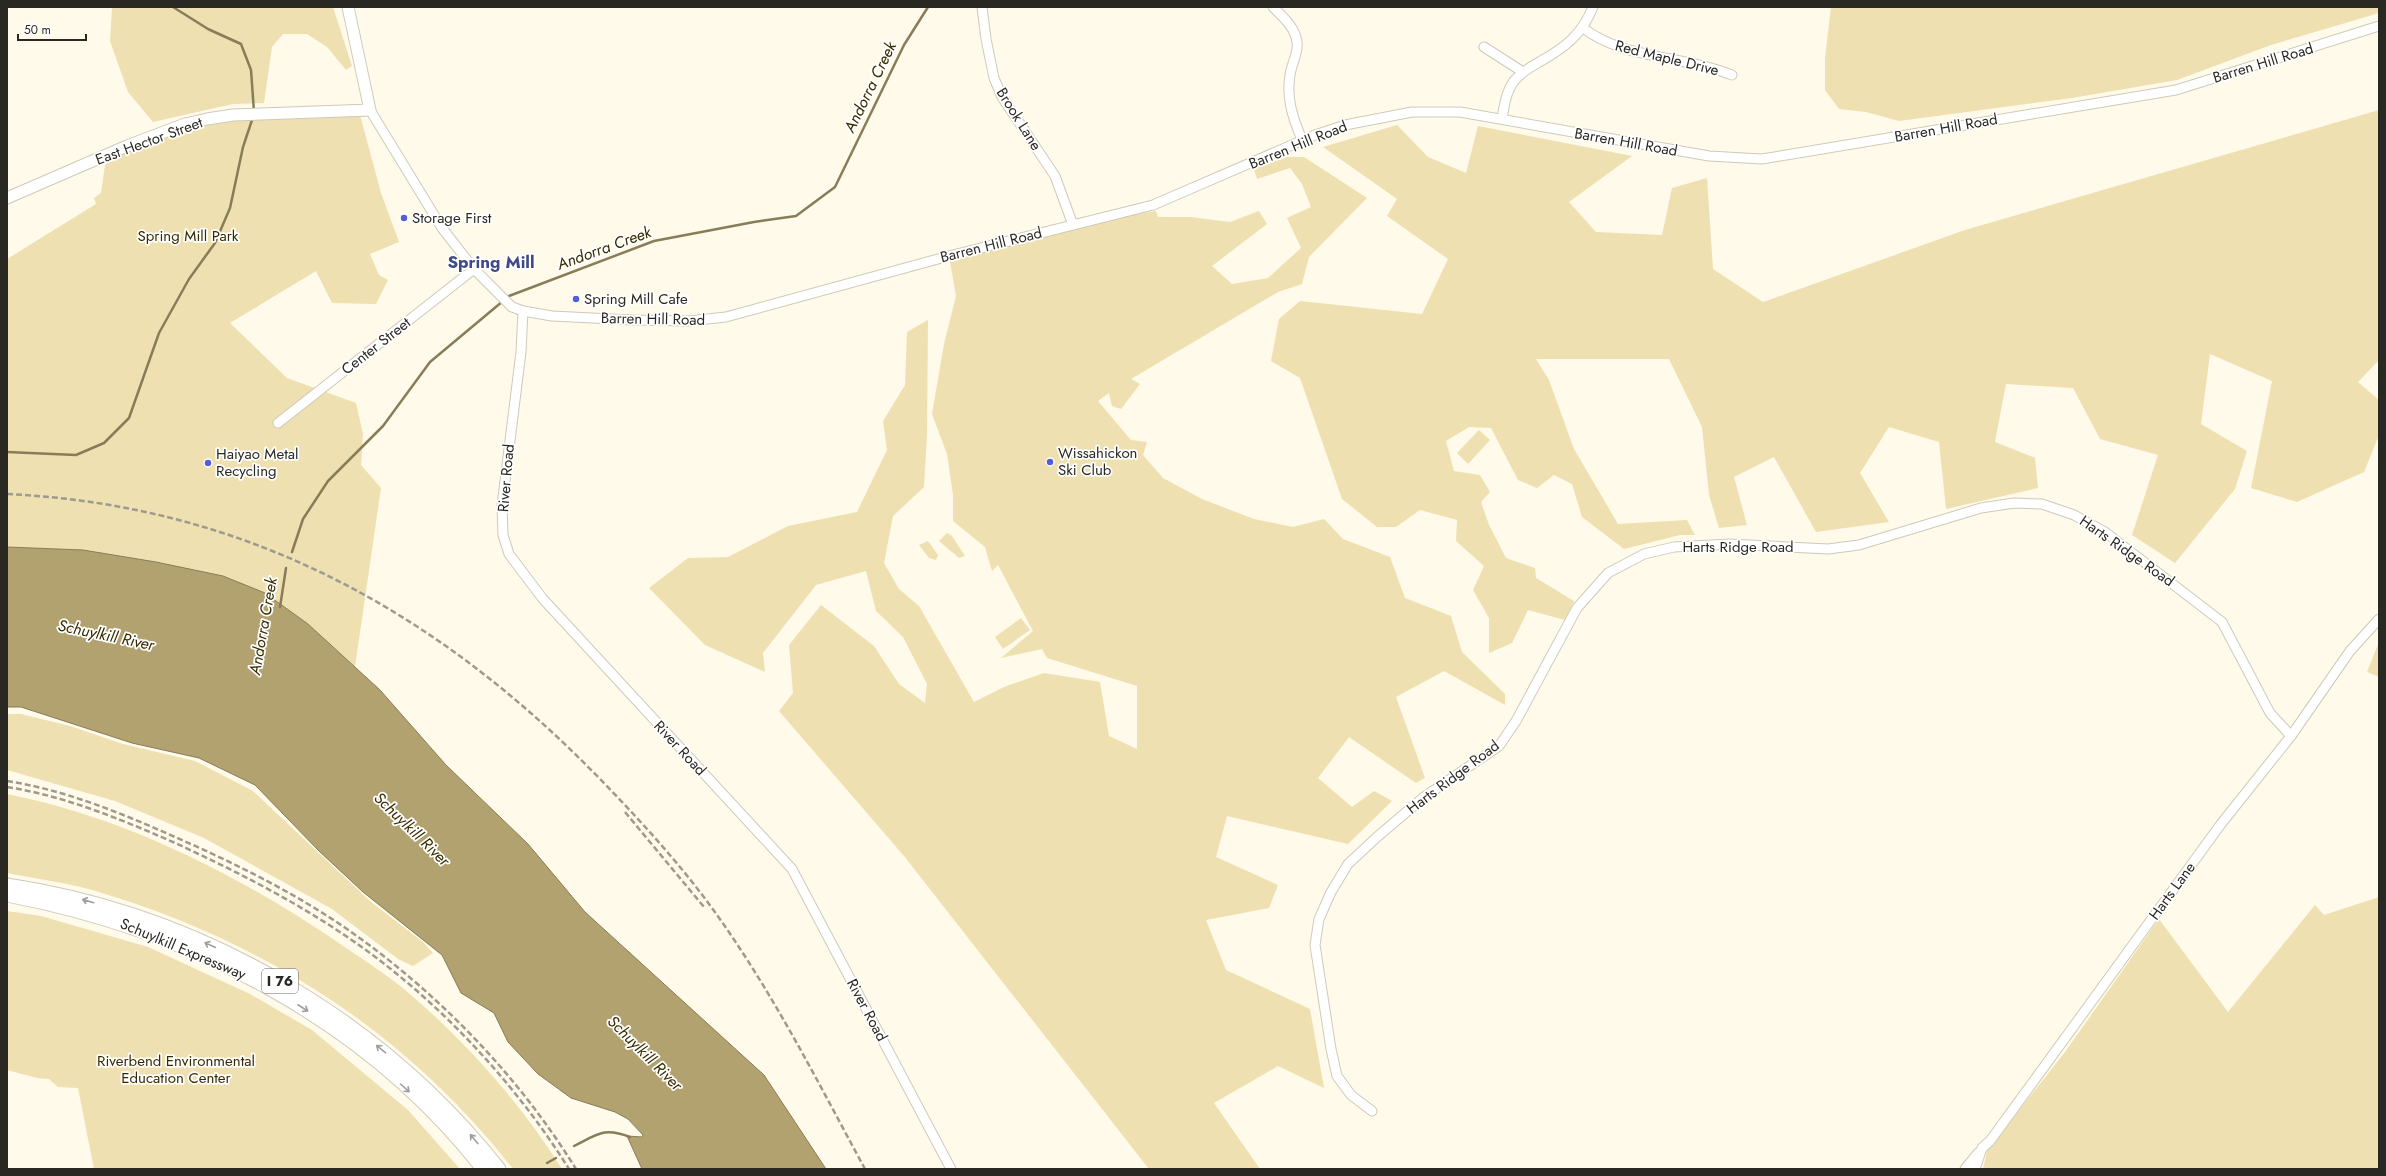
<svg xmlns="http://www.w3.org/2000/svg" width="2386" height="1176" font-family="Jost,sans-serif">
  <rect width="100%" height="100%" fill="#fffae9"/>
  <g fill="#eee0b1">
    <path d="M112,7H333L352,66L346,70L327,47L307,34H283L272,47L264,103L233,104L153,122L128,92L110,41Z"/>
    <path d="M1831,7H2379V13L2271,45L2177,80L2072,98L1899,121L1866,112L1839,109L1825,90V58Z"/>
    <path d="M2379,110V360L2358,382L2379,400V435L2364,472L2297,502L2251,488L2272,381L2210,354L2201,424L2247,451L2235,489L2175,563L2132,535L2158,455L2100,439L2073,388L2006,384L1995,442L2035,458L2038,488L1946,509L1939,442L1889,427L1860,473L1889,522L1816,532L1774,457L1734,477L1747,525L1719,528L1709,495L1702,427L1669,359H1536L1549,380L1574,449L1618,524L1687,520L1695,535H1680L1624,549L1582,517L1572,484L1554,475L1537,488L1518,480L1491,428L1469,427L1446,441L1454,471L1480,475L1490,492L1481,502L1489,525L1506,558L1535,568L1536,578L1574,601L1565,620L1528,610L1512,643L1489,653V618L1473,590L1484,566L1456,541L1457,520L1420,510L1396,527H1377L1342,499L1300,378L1271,361L1279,319L1300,301L1422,314L1448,259L1387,216L1397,199L1323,147L1397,125L1428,157L1466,173L1478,126L1632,156L1569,202L1596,232L1662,235L1672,188L1707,178L1713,269L1763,302L1965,230Z"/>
    <path d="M359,111L381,193L399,242L370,254L379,275L388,280L376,304L332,303L316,271L230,323L287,378L356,403L363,434L361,465L381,488L355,667L308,624L265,593L223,576L78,550L7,547V259L96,204L94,198L101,193L105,165L127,146L185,124L271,113Z"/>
    <path d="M1287,157H1304L1367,198L1309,257L1302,284L1278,292L1131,379L1140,384L1121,409L1112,406L1109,393L1098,401L1131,440L1147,442L1143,455L1163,478L1202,499L1254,519L1293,527L1324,519L1343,539L1390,557L1405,598L1451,616L1462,652L1505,694V705L1444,671L1396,697L1425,778L1416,783L1349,737L1318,778L1352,807L1374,791L1392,801L1348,844L1227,816L1216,857L1278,885L1269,908L1206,920L1226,970L1310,1009L1324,1088L1278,1066L1214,1103L1260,1169H1149L904,856L779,711L793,693L789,645L821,605L874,646L899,684L925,703L927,684L903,637L876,611L866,571L816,585L763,653L765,672L705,645L649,588L688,558L728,557L788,526L857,512L887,450L883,421L905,385L907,332L928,320L927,435L924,487L893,516L884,563L899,589L919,606L974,702L1004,687L1044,673L1100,682L1109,736L1137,749V686L1047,658L1042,649L1001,658L1033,631L998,565L992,571L985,547L953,521V495L947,454L932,414L944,344L956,296L949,256L1126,216L1156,211L1158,217H1190L1230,222L1259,211L1267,224L1212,266L1232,284L1268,278L1301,248L1287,218L1311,207L1302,184L1290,168L1257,179L1254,169Z"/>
    <path d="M1479,430L1490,440L1468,464L1457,453Z"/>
    <path d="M947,533L952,536L965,556L959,558L939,541Z"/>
    <path d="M928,541L938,555L936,560L929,558L919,545Z"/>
    <path d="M1021,618L1030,630L1003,649L995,637Z"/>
    <path d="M2379,642V677L2367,672Z"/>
    <path d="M7,714H21L70,726L123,744L195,761L253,791L371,902L423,942L433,953L413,966L398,959L332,909L204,838L115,801L7,770Z"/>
    <path d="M7,794C123,817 235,873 333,939C359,957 387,974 411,995C469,1045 521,1104 562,1169H513C406,1032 265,942 99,892C69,883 37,879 7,873Z"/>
    <path d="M2379,897V1169H1983L1987,1151L2065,1052L2159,919L2228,1012L2315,905L2324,915Z"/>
    <path d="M7,911L41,916L148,947L250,994L312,1030L408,1110L460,1169H94L78,1088L58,1087L49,1079L37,1078L7,1070Z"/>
  </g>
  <path fill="#b1a270" stroke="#887d59" d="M7,547L83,550L156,562L223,576L265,593L308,624L380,690L446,765L528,844L585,912L764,1075L826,1169H642L627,1136L642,1137L643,1135L628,1119L615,1112L571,1098L538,1074L508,1042L494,1013L461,993L442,955L363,892L319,851L255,785L199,758L132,743L21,707H7Z"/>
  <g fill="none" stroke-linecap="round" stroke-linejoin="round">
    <g stroke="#887d59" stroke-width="2.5">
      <path d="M173,7L208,29L241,44L251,70L254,112"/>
      <path d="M7,452L76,455L104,443L129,418L159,333L189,279L215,243L230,208L243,147L253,117"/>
      <path d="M292,552L303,519L328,481L383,426L430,362L509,296L654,241L754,222L796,216L835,187L904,45L928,7"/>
      <path d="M280,607L286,568"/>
      <path d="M574,1146C598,1134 604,1127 630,1137"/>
      <path d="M547,1163L556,1158"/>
    </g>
    <defs>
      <g id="minor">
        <path d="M982,7L986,39L994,78L1002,97L1055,176L1073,225"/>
        <path d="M1273,7C1283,17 1295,27 1297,42C1299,52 1291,65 1290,75C1286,99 1293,118 1302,140"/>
        <path d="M1583,28C1625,60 1683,55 1732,75"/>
        <path d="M1484,47L1523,72"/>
        <path d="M370,110L442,228L474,269L512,307L523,311L552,316L632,320L688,321L726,317L949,256L1153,205L1315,135L1345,125L1412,112H1460L1709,156L1762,159L2176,90L2379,26"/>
        <path d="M1502,119C1504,106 1506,92 1514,81C1521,72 1531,67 1541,61C1566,47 1582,34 1593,7"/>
        <path d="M523,311L521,352L502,505L503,535L509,554L543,599L792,869L951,1169"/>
        <path d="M278,423L474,269"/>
        <path d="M1372,1111L1351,1095L1337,1076L1331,1049L1315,945L1319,919L1331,892L1348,864L1377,837L1424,797L1499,746L1516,721L1577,608L1608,573L1644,554L1674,547L1730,544L1828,549L1859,545L1981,508L2014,503L2042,504L2074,515L2105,532L2222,622L2270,713L2291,736"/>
        <path d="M1965,1169L1978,1153"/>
        <path d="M1975,1169L1982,1148L1990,1141L2221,824L2291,736L2350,651L2379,619"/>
      </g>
      <path id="major" d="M7,198L127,146L185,124L207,119L233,115L370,110L348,7"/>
      <g id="highway">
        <path d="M7,885C199,914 379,1017 499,1169"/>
        <path d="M7,895C191,930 366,1019 483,1169"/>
      </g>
    </defs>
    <use href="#minor" stroke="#cecab9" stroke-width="11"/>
    <use href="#major" stroke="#cecab9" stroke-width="13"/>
    <use href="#highway" stroke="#cecab9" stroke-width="15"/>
    <use href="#minor" stroke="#fff" stroke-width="9"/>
    <use href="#major" stroke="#fff" stroke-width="11"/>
    <use href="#highway" stroke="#fff" stroke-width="13"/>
    <g stroke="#9e9a8e" stroke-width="2.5" stroke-dasharray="6 3" stroke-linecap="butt">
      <path d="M7,494C245,505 437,611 600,779C635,815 669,852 700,892C765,977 814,1075 865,1169"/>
      <path d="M7,781C65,790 121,813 175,837C239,865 305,898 361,939C446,1001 521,1080 576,1169"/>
      <path d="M7,787C65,796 120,819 173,842C236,871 299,903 356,943C439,1001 516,1084 569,1169"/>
      <path d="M625,812L704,907"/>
    </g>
  </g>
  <defs><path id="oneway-shaft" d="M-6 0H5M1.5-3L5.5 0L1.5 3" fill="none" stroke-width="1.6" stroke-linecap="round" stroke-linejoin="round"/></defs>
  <g stroke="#9f9e9c">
    <use href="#oneway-shaft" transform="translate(88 901) rotate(-164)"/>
    <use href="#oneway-shaft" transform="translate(210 945) rotate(-155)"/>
    <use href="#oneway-shaft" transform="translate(303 1008) rotate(33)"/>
    <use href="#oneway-shaft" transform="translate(381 1049) rotate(-141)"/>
    <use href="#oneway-shaft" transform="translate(405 1088) rotate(42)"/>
    <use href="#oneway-shaft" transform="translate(474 1139) rotate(-130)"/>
  </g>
  <g fill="#525fd5" stroke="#fff" stroke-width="1.5">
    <circle cx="404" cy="218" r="4"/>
    <circle cx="576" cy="299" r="4"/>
    <circle cx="1050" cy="462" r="4"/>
    <circle cx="208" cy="463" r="4"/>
  </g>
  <g text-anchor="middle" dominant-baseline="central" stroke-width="3.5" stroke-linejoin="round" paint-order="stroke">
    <rect fill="#fff" stroke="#696864" stroke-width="1" x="262" y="969" width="36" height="24" rx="3"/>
    <g font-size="14" font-weight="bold" fill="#292822">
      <text x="280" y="981">I 76</text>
    </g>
    <g font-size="15" fill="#292822" stroke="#fff">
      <text transform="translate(1667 58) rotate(14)">Red Maple Drive</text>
      <text transform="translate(2263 63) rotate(-17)">Barren Hill Road</text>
      <text transform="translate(1019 119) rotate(58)">Brook Lane</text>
      <text transform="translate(1946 128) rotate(-10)">Barren Hill Road</text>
      <text transform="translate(149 141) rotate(-20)">East Hector Street</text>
      <text transform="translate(1626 142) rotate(10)">Barren Hill Road</text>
      <text transform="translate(1298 145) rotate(-22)">Barren Hill Road</text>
      <text transform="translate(991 245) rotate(-14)">Barren Hill Road</text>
      <text transform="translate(653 319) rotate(1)">Barren Hill Road</text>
      <text transform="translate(376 346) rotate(-38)">Center Street</text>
      <text transform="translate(506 478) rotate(-85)">River Road</text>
      <text x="1738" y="547">Harts Ridge Road</text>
      <text transform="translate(2127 551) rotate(35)">Harts Ridge Road</text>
      <text transform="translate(680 748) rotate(47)">River Road</text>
      <text transform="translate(1453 777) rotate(-37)">Harts Ridge Road</text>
      <text transform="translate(2172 891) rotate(-54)">Harts Lane</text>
      <text transform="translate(183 949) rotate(23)">Schuylkill Expressway</text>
      <text transform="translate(867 1010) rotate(62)">River Road</text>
    </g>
    <g font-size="15" fill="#292822" stroke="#fff" text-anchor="start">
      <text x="412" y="218">Storage First</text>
      <text x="584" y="299">Spring Mill Cafe</text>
      <text x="1058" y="453">Wissahickon<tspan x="1058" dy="17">Ski Club</tspan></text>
      <text x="216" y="454">Haiyao Metal<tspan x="216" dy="17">Recycling</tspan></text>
    </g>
    <g font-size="15" fill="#362b00" stroke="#fff">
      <text x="188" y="236">Spring Mill Park</text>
      <text x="176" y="1061">Riverbend Environmental<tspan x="176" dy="17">Education Center</tspan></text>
    </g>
    <g font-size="16" font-style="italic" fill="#372c01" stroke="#fff">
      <text transform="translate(870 87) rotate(-64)">Andorra Creek</text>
      <text transform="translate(604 248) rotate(-20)">Andorra Creek</text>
      <text transform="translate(263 626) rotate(-80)">Andorra Creek</text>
      <text transform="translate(106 635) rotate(12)">Schuylkill River</text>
      <text transform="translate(412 829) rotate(44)">Schuylkill River</text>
      <text transform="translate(645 1053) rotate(45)">Schuylkill River</text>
    </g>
    <g font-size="17" font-weight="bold" fill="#3f4a86" stroke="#fff">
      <text x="491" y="262">Spring Mill</text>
    </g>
  </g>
  <rect width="2386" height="1176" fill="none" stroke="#292822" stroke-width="16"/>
  <path d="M18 34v6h68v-6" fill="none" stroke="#292822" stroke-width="2"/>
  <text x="24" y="34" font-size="12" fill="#292822" stroke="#ffffff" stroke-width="3" paint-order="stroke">50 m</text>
</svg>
